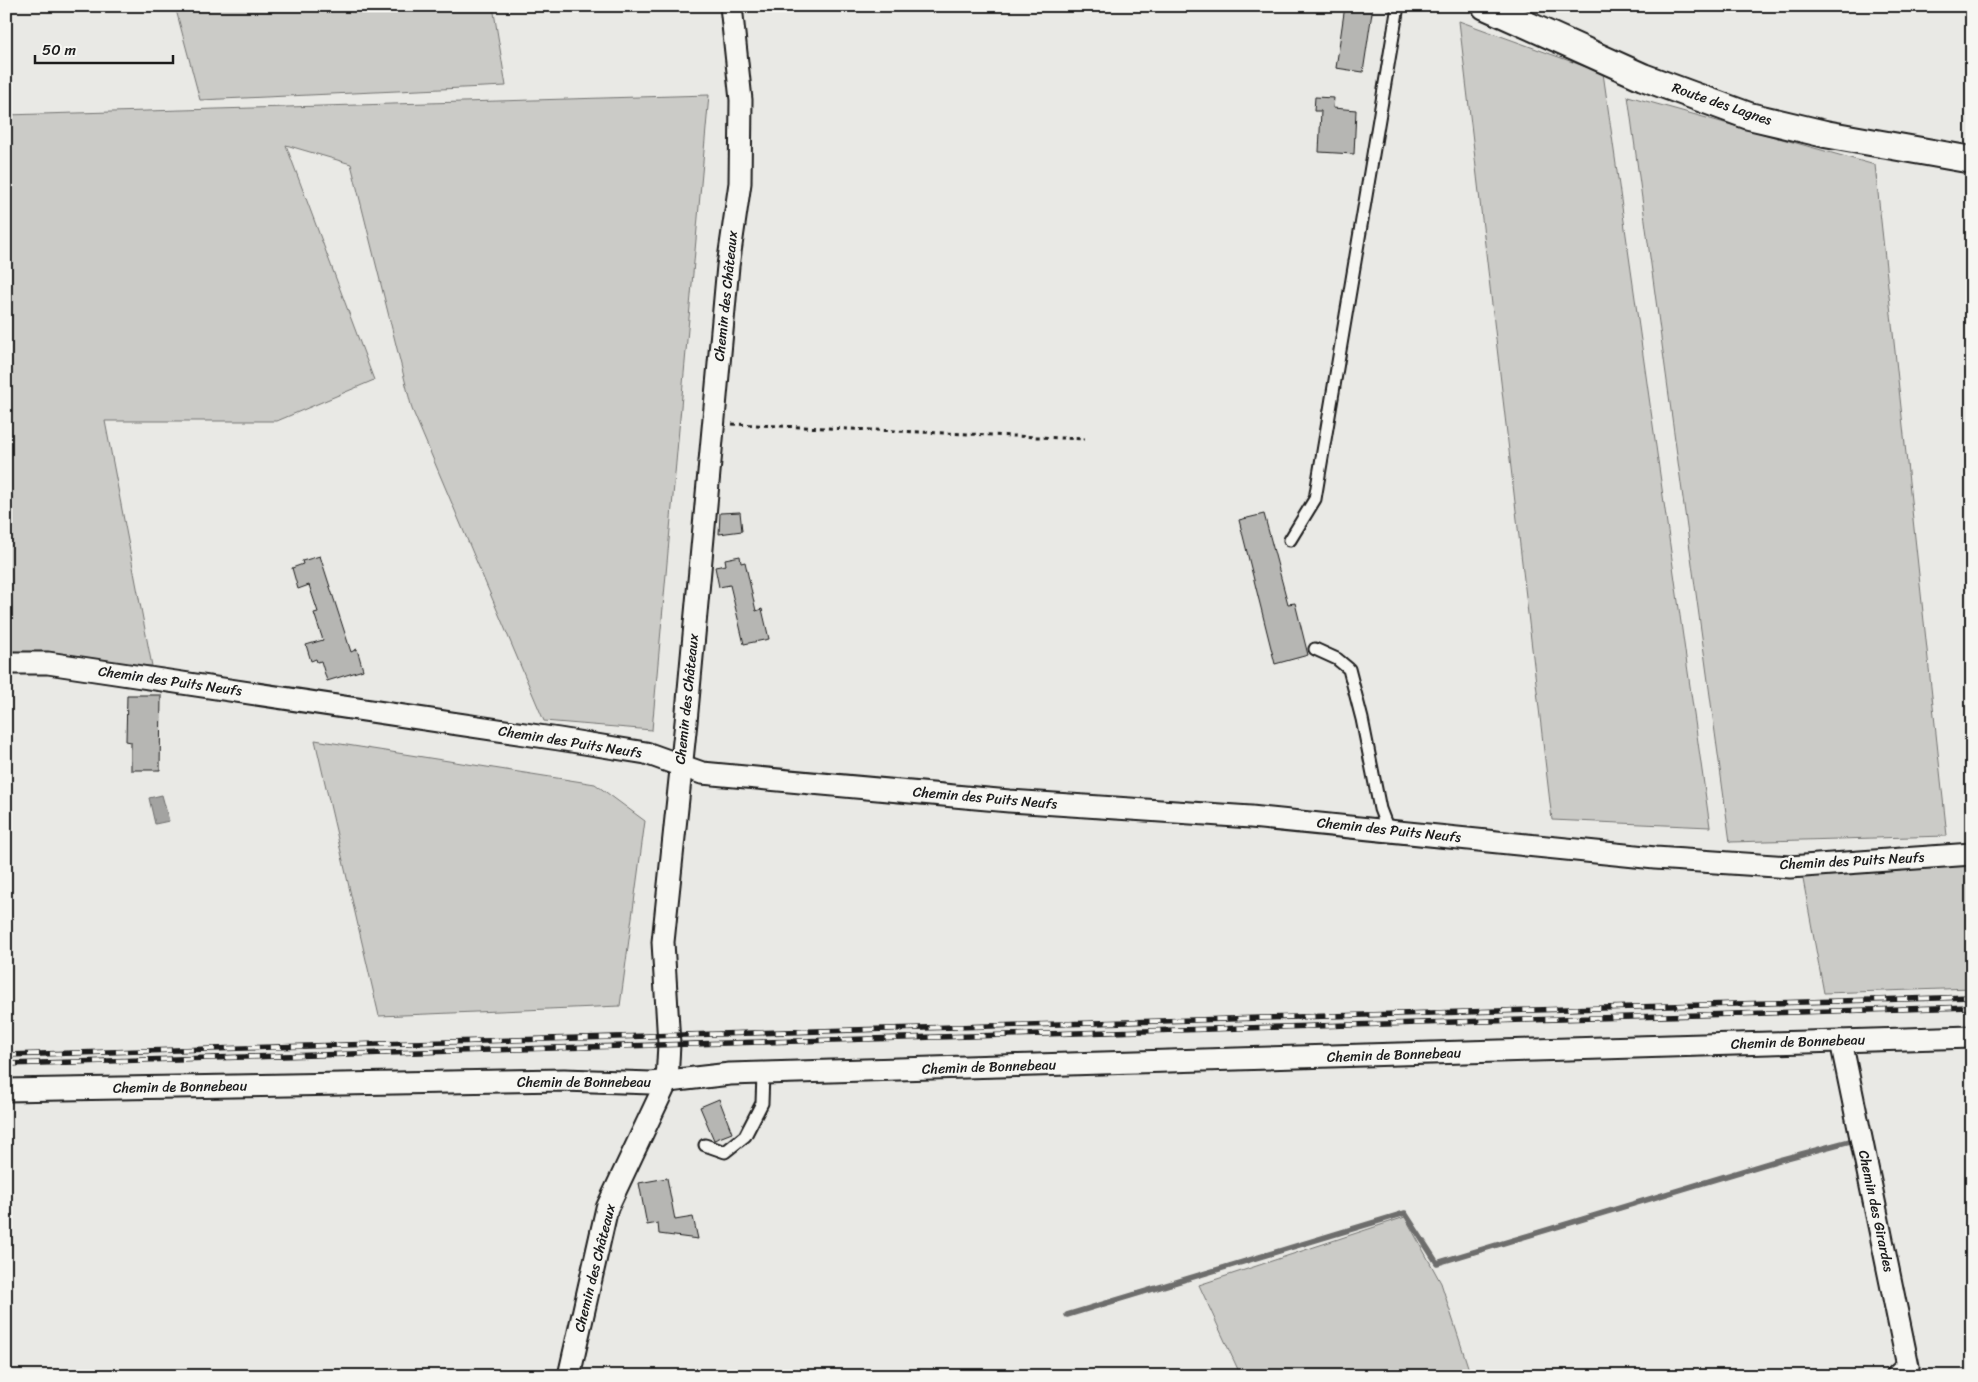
<svg xmlns="http://www.w3.org/2000/svg" width="1978" height="1382" font-family="Sriracha,sans-serif">
  <rect width="100%" height="100%" fill="#e9e9e5"/>
  <filter id="ink" filterUnits="userSpaceOnUse"><feTurbulence type="fractalNoise" baseFrequency=".02" numOctaves="2"/><feDisplacementMap in="SourceGraphic" scale="10" xChannelSelector="R" yChannelSelector="G"/><feConvolveMatrix kernelMatrix="1 2 1 2 8 2 1 2 1" color-interpolation-filters="sRGB"/></filter>
  <g filter="url(#ink)">
    <g fill="#cbcbc7" stroke="#747472">
      <path d="M175,6H493L506,86L200,100Z"/>
      <path d="M1459,21L1603,73L1710,827L1552,820Z"/>
      <path d="M709,95L652,730L544,721L412,409L351,164L286,145L374,380L277,421H105L152,666L6,660V115Z"/>
      <path d="M1628,96L1875,165L1947,836L1730,842Z"/>
      <path d="M315,740L595,784L645,821L620,1006L379,1016Z"/>
      <path d="M1972,864V988L1824,993L1802,874Z"/>
      <path d="M1405,1217L1441,1283L1471,1376H1241L1199,1285Z"/>
    </g>
    <path fill="#a3a3a1" stroke="#6d6d6c" d="M162,795L169,821L155,824L149,798Z"/>
    <g fill="none" stroke-linecap="round" stroke-linejoin="round">
      <path stroke="#6d6d6c" stroke-width="5.5" d="M1067,1315L1405,1213L1437,1263L1779,1160L1850,1141"/>
    </g>
    <g fill="#b6b6b3" stroke="#1c1c1c">
      <path d="M1345,6H1373L1363,72L1336,68Z"/>
      <path d="M1315,97L1334,98L1333,108L1356,110L1354,154L1319,152L1321,111H1314Z"/>
      <path d="M740,512L742,531L719,534L720,513Z"/>
      <path d="M1264,514L1288,604L1295,603L1308,655L1275,664L1239,520Z"/>
      <path d="M320,556L351,652L357,649L363,670L327,681L321,661L317,662L316,659L311,661L306,645L323,640L314,613L318,612L309,585L298,589L292,568L303,564L302,561Z"/>
      <path d="M740,556L741,563L745,562L756,611L762,609L769,639L744,644L730,585L719,587L715,567L726,565L725,559Z"/>
      <path d="M127,695H161L160,770H131V742L126,741Z"/>
      <path d="M719,1099L732,1133L714,1140L700,1107Z"/>
      <path d="M667,1178L675,1220L693,1217L698,1239L659,1234L658,1223L647,1225L639,1183Z"/>
    </g>
    <g fill="none" stroke-linecap="round" stroke-linejoin="round">
      <defs>
        <g id="service">
          <path d="M1290,540L1315,499L1398,6"/>
          <path d="M1315,649L1337,659L1349,669L1362,719L1380,809L1388,830"/>
          <path d="M705,1145L725,1152L745,1136L762,1103L763,1074"/>
        </g>
        <g id="minor">
          <path d="M6,663H48L559,739L646,753L702,773L1009,801L1251,817L1655,858L1790,867L1972,854"/>
          <path d="M1841,1041L1908,1366L1897,1376"/>
          <path d="M6,1090L564,1080L651,1083L730,1074L1972,1037"/>
          <path d="M569,1376L607,1208L667,1081L669,1044L663,942L686,722L728,266L740,183L741,100L731,6"/>
        </g>
        <path id="tertiary" d="M1485,6L1643,77L1749,116L1825,134L1972,160"/>
      </defs>
      <use href="#service" stroke="#1c1c1c" stroke-width="15"/>
      <use href="#minor" stroke="#1c1c1c" stroke-width="25"/>
      <use href="#tertiary" stroke="#1c1c1c" stroke-width="30"/>
      <path stroke="#1c1c1c" stroke-width="3" stroke-dasharray="4 4" stroke-linecap="butt" d="M732,424L1085,439"/>
      <use href="#service" stroke="#f6f6f2" stroke-width="11"/>
      <use href="#minor" stroke="#f6f6f2" stroke-width="21"/>
      <use href="#tertiary" stroke="#f6f6f2" stroke-width="26"/>
      <defs>
        <g id="rail">
          <path d="M6,1055L1972,997"/>
          <path d="M6,1064L1972,1007"/>
        </g>
      </defs>
      <use href="#rail" stroke="#1c1c1c" stroke-width="5.5"/>
      <use href="#rail" stroke="#f6f6f2" stroke-width="4" stroke-dasharray="11" stroke-linecap="butt"/>
    </g>
  </g>
  <g text-anchor="middle" dominant-baseline="central" stroke-width="4.5" stroke-linejoin="round" paint-order="stroke">
    <g font-size="14" fill="#1c1c1c" stroke="#f6f6f2">
      <text transform="translate(1722 104) rotate(19)">Route des Lagnes</text>
      <text transform="translate(726 296) rotate(-84)">Chemin des Châteaux</text>
      <text transform="translate(170 681) rotate(8)">Chemin des Puits Neufs</text>
      <text transform="translate(687 699) rotate(-84)">Chemin des Châteaux</text>
      <text transform="translate(570 742) rotate(9)">Chemin des Puits Neufs</text>
      <text transform="translate(985 798) rotate(5)">Chemin des Puits Neufs</text>
      <text transform="translate(1389 830) rotate(6)">Chemin des Puits Neufs</text>
      <text transform="translate(1852 861) rotate(-3)">Chemin des Puits Neufs</text>
      <text transform="translate(1798 1042) rotate(-2)">Chemin de Bonnebeau</text>
      <text transform="translate(1394 1055) rotate(-2)">Chemin de Bonnebeau</text>
      <text transform="translate(989 1067) rotate(-2)">Chemin de Bonnebeau</text>
      <text x="584" y="1082">Chemin de Bonnebeau</text>
      <text transform="translate(180 1087) rotate(-1)">Chemin de Bonnebeau</text>
      <text transform="translate(1876 1211) rotate(78)">Chemin des Girardes</text>
      <text transform="translate(595 1268) rotate(-76)">Chemin des Châteaux</text>
    </g>
  </g>
  <rect width="1978" height="1382" fill="none" stroke="#f6f6f2" stroke-width="25"/>
  <rect x="12" y="12" width="1953" height="1357" fill="none" stroke="#1c1c1c" stroke-width="2" filter="url(#ink)"/>
  <path d="M35 55v8h138v-8" fill="none" stroke="#1c1c1c" stroke-width="2.5"/>
  <text x="42" y="55" font-size="15" fill="#1c1c1c" stroke="#f6f6f2" stroke-width="4" paint-order="stroke">50 m</text>
</svg>
